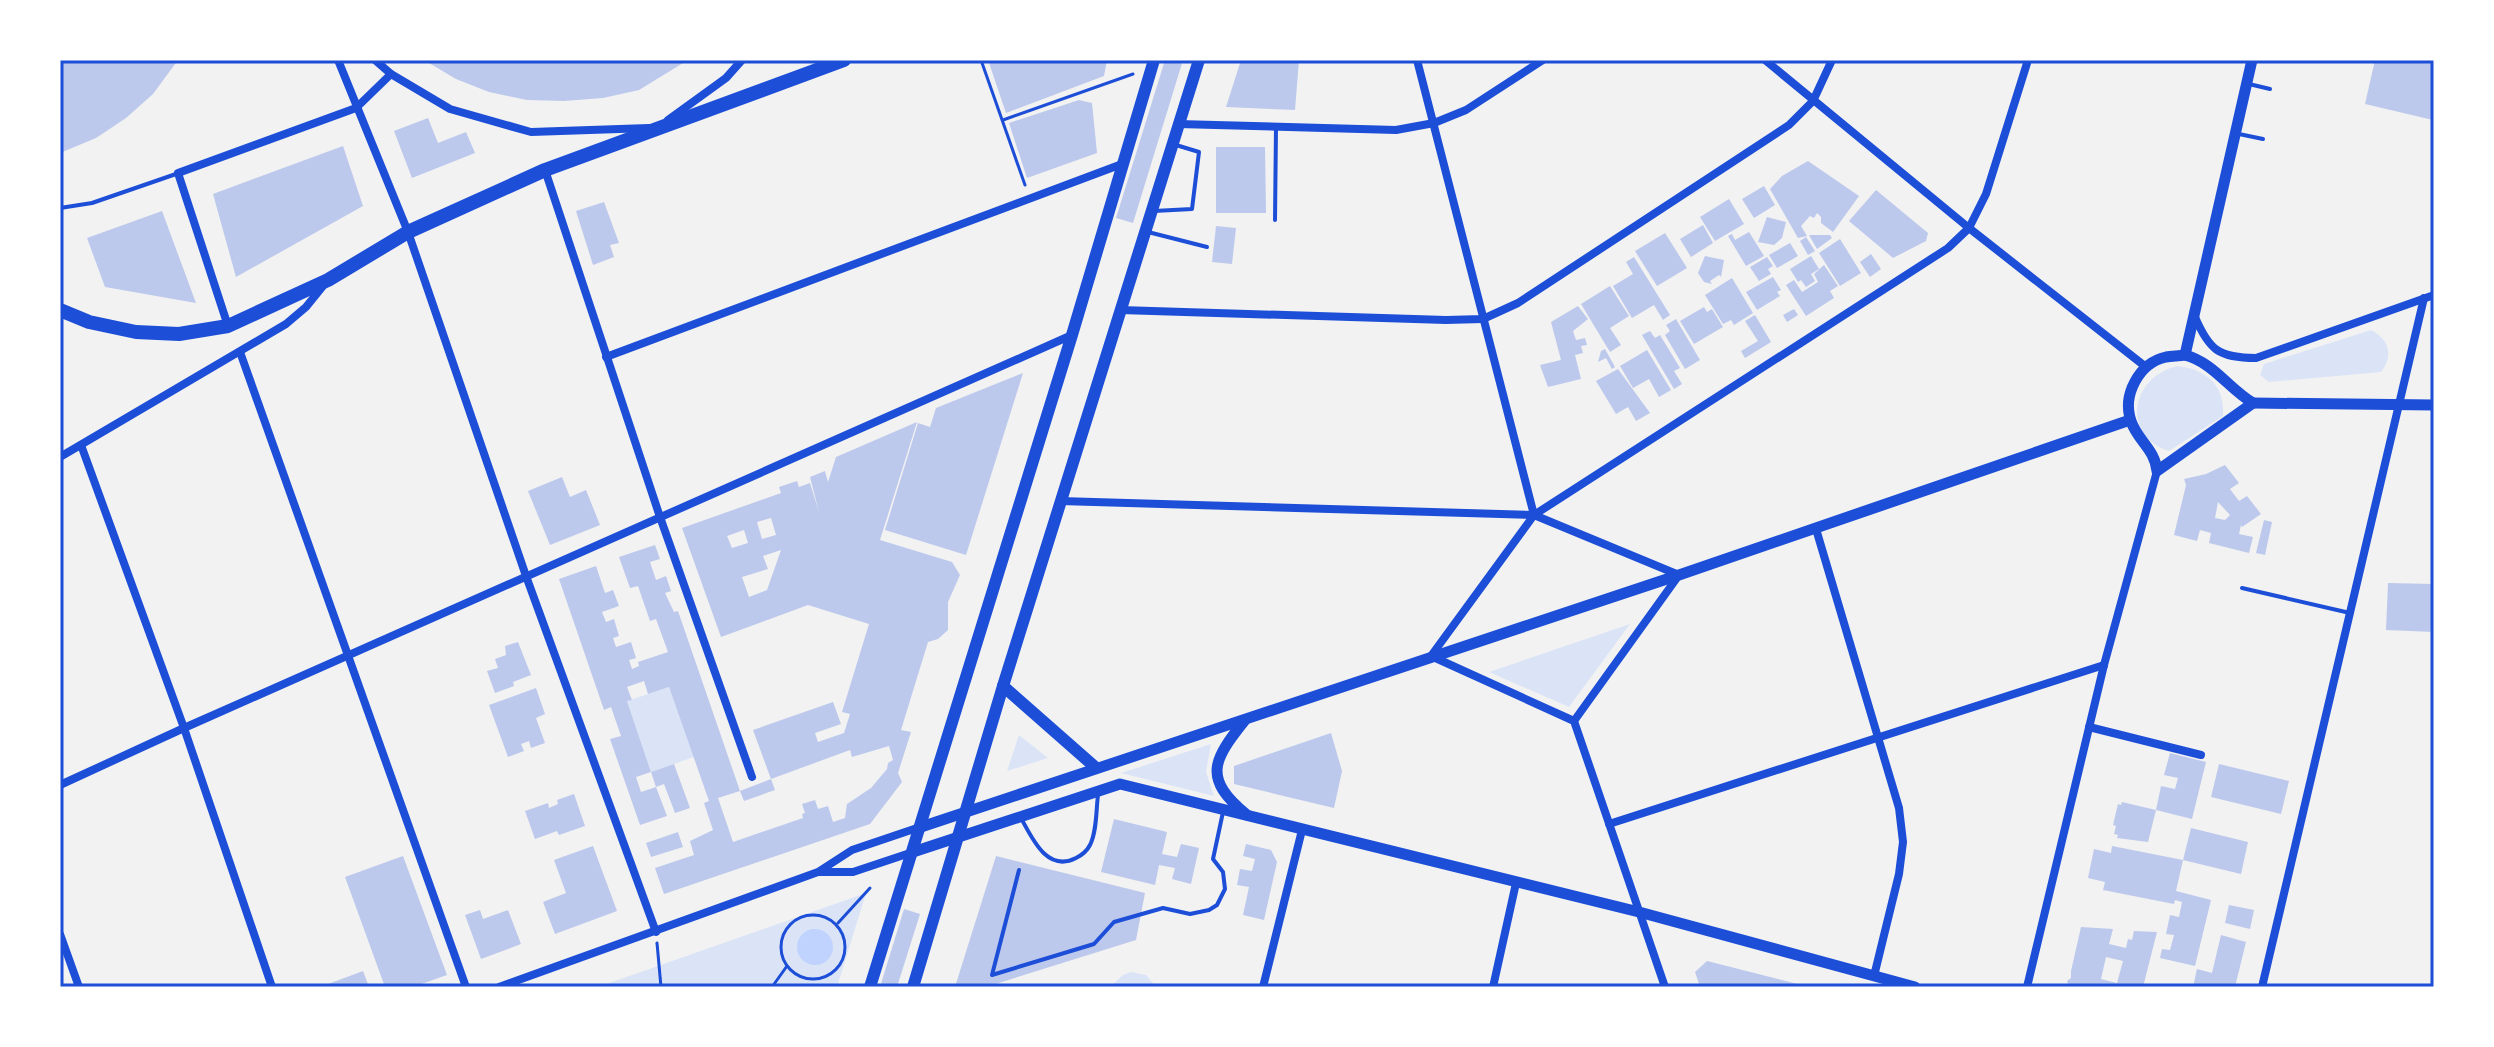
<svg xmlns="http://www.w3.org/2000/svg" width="2494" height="1047" font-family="'Golos Text',sans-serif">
  <rect width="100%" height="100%" fill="#f2f2f2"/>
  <g fill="#dbe4f7">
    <path d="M2371,330C2389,339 2394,356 2381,372L2269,382L2260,375L2264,364Z"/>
    <path d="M2177,366C2206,369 2225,385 2223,416L2169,451C2120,435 2131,377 2177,366Z"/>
    <path d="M1630,624L1569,707L1489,672Z"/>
    <path d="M669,687L694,757L651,772L627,701Z"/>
    <path d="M1019,735L1048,758L1007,771Z"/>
    <path d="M1211,744L1206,772L1214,796L1121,773Z"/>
    <path d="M866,893L837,987H598Z"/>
    <path d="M1131,972L1146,975L1156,987L1111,986L1123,975Z"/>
  </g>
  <circle fill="#bfd3fe" cx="815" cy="947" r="18"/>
  <g fill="#bdc9ec" fill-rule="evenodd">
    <path d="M60,60H178L153,94L126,118L96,138L60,153Z"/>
    <path d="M424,60H688L639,90L603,98L564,101L527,100L489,92L456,79Z"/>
    <path d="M988,60H1107L1104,76L1006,113Z"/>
    <path d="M1165,60H1183L1133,223L1116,218Z"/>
    <path d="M1241,60H1299L1295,110L1226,107Z"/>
    <path d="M2375,60H2434L2433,120L2365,104Z"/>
    <path d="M1079,100L1092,103L1097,153L1027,178L1009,123Z"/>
    <path d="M428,118L438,143L466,132L475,153L412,178L394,131Z"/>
    <path d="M343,146L363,206L236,277L213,194Z"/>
    <path d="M1216,147H1265L1266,213H1216Z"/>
    <path d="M1808,161L1859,196L1833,232L1821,223V217L1817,213L1814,218L1810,216L1801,226L1807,236L1798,238L1770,189L1782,176Z"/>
    <path d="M1764,186L1775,205L1754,218L1742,199Z"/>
    <path d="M1876,190L1928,233L1926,241L1893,258L1849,221Z"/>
    <path d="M1729,199L1744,224L1715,241L1700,217Z"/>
    <path d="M604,202L619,243L610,245L614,257L593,265L576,211Z"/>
    <path d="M162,211L196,303L105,287L87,238Z"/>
    <path d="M1767,217L1786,222L1782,238L1774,245L1758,242Z"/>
    <path d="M1703,225L1713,243L1691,257L1680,239Z"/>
    <path d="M1216,226L1236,228L1232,264L1212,262Z"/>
    <path d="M1749,232L1764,256L1746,266L1728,236L1732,234L1735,240Z"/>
    <path d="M1665,233L1687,268L1657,286L1635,251Z"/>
    <path d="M1809,235H1830L1832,238L1817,249Z"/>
    <path d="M1806,237L1815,251L1808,255L1800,241Z"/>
    <path d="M1840,239L1861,273L1840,286L1819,253Z"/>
    <path d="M1790,243L1798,256L1777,268L1769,255Z"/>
    <path d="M1871,254L1881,269L1870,277L1860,262Z"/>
    <path d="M1705,256L1724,260L1721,277L1719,275L1710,281L1712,284L1704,282L1698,273Z"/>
    <path d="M1811,256L1819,269L1811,274L1815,281L1806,287L1801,280L1798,282L1790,269Z"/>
    <path d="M1634,257L1670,315L1663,320L1654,305L1632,318L1613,286L1633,274L1626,262Z"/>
    <path d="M1767,257L1773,266L1768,269L1771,274L1759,281L1750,267Z"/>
    <path d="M1824,265L1838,286L1830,291L1834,298L1806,316L1786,285L1794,280L1802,292L1818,282L1814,274Z"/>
    <path d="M1773,277L1781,290L1777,292L1780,296L1757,310L1746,292Z"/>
    <path d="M1732,278L1753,313L1734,325L1731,320L1723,324L1705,295Z"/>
    <path d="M1610,286L1629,316L1610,328L1621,345L1610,352L1581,304Z"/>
    <path d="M1578,306L1588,319L1573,331L1576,340L1585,338L1587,345L1581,346L1583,353L1575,355L1581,379L1548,387L1540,365L1561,360L1551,322Z"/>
    <path d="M1704,307L1707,312L1712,309L1723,327L1694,344L1680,321Z"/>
    <path d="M1794,309L1798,315L1787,322L1783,315Z"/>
    <path d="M1755,315L1771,342L1745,358L1741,351L1758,341L1745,321Z"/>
    <path d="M1676,319L1700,360L1685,369L1665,335L1670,331L1666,325Z"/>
    <path d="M1650,331L1655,338L1660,335L1680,368L1674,371L1682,384L1674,389L1642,335Z"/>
    <path d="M1605,349L1615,367L1612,369L1606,358L1598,362L1601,351Z"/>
    <path d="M1647,350L1671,390L1659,397L1649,379L1633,388L1620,366Z"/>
    <path d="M1618,369L1650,413L1636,421L1628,407L1616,414L1596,381Z"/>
    <path d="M1023,373L966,555L885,530L918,423L930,427L936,408Z"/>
    <path d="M917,422L880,540L952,562L960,575L948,602V630L938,639L928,642L901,730L911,732L898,773L902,782L870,824L664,894L655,868L694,855L690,841L713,830L704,803L709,801L669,687L648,694L644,681L627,687L632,700L627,701L651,772L674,764L690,808L675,813L664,784L656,787L667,816L640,825L610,739L621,736L611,707L604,710L559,579L596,566L605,593L613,590L619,606L602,612L606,622L614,619L619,636L613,638L616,647L631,642L636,658L629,660L632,669L639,666L638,662L668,652L656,619L650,621L638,586L630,588L619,557L655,545L660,559L650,562L656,580L666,576L671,591L665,593L674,612L678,611L740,791L718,798L733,842L803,818L802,814L805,813L802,804L815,800L818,809L828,806L833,822L845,818L847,804L871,788L887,769L888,763L893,760L889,746L852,757L850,750L771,779L753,730L833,702L841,724L815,733L818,742L844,733L850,714L842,712L869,624L808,605L721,637L682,528L781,493L779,487L797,481L799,487L810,483L819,512L810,477L825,471L828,482L836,457ZM771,518L776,535L762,539L757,522ZM744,530L748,543L732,548L727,536ZM781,550L767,590L749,597L742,577L768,569L763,556ZM651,772L656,787L641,792L636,777Z"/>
    <path d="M2225,465L2239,483L2230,489L2239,501L2247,496L2261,514L2242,527L2241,525L2239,534L2253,537L2249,553L2209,543L2211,533L2200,530L2197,541L2174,535L2186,485L2184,479L2206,474ZM2218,502L2230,515L2225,520L2215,518Z"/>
    <path d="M562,477L570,497L586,490L600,525L550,545L528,491Z"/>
    <path d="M2264,520L2272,522L2265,555L2256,553Z"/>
    <path d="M2388,583L2434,584V632L2386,630Z"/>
    <path d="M518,642L531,675L513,682L514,686L495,693L487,671L498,668L495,659L506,655L505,646Z"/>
    <path d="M536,688L545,714L536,718L545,743L531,748L529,741L521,744L524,751L508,757L489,705Z"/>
    <path d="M1331,733L1342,771L1334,808L1234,784V766Z"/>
    <path d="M2170,753L2206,762L2192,819L2156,810L2161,786L2175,789L2178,778L2164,775Z"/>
    <path d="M2219,764L2289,781L2281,814L2211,797Z"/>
    <path d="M771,779L775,790L744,801L740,791Z"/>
    <path d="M574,794L585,826L559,835L557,831L535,839L525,811L548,803L549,808L558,804L557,800Z"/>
    <path d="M2122,802L2156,810L2148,842L2117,838L2118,835L2114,834L2116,826L2113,825L2118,804L2121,805Z"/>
    <path d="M1114,819L1167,832L1162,854L1177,857L1181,844L1199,848L1191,884L1172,879L1175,868L1159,865L1155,885L1101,872Z"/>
    <path d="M2191,828L2248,842L2241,874L2183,860Z"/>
    <path d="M678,832L683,847L651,857L646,843Z"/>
    <path d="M1246,844L1271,850L1277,862L1264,920L1243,915L1249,887L1237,885L1240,869L1252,871L1255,859L1243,856Z"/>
    <path d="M593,846L617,911L555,934L543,902L566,893L554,860Z"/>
    <path d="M2112,846L2183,860L2176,891L2211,900L2195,966L2160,958L2162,949L2170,950L2174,935L2166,934L2170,915L2179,917L2182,902L2175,900L2174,904L2103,890L2105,882L2088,878L2094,849L2111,853Z"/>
    <path d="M403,856L447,975L413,987H385L345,877Z"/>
    <path d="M996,856L1145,893L1136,940L986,987H955Z"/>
    <path d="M2229,905L2254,910L2250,929L2225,923Z"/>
    <path d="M904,909L920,914L897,987H880Z"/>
    <path d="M480,910L483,919L508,910L521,944L481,959L465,915Z"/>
    <path d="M2081,927L2113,929L2109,944L2126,948L2128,939L2132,940L2134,931L2157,932L2143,987H2069L2067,981L2071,978V971ZM2106,957L2123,961L2117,983L2101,979Z"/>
    <path d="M2221,935L2246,942L2235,987H2193L2197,969L2212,973Z"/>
    <path d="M1707,961L1805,986V987H1700L1695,972Z"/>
    <path d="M363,971L369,987H320Z"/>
  </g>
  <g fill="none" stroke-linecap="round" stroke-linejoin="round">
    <g stroke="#1d4ed8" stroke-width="3">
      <path d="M981,60L1025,185"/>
      <path d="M1003,120L1133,74"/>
      <circle cx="813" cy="947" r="32"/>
      <path d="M838,923L870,888"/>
      <path d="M657,943L661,987"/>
      <path d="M772,987L787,966"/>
    </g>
    <g stroke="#1d4ed8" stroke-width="4">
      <path d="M2249,84L2270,89"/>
      <path d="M2239,134L2263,139"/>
      <path d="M60,208L92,203L176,174"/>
      <path d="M1154,211L1192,209L1199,152L1176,145"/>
      <path d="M1275,220L1276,127"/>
      <path d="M1148,232L1207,247"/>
      <path d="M2242,588L2350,613"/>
      <path d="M1021,818C1032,838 1047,873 1076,858C1082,855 1087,851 1090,845C1097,831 1096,810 1098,795"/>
      <path d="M1019,870L992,975L1094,944L1114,922L1163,908L1190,914L1209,910L1217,905L1225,889L1223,872L1213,859L1223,812"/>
    </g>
    <g stroke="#1d4ed8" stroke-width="8">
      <path d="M338,60L408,232L526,576L656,932"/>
      <path d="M375,60L391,74L450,109L531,132L649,128"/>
      <path d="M1417,60L1534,515"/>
      <path d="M1765,60L1969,228L2146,367"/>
      <path d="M668,120L726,78L742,60"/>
      <path d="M1178,124L1396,130L1434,123L1466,110L1543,60"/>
      <path d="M545,170L660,517L752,777"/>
      <path d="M1120,310L1446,320L1483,319L1518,303L1789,125L1813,101L1832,60"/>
      <path d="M2195,317C2209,350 2219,358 2256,358L2434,295"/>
      <path d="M228,326L178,173L356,108L391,74"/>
      <path d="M240,352L466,987"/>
      <path d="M606,357L1122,164"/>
      <path d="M81,445L184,728L272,987"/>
      <path d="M60,457L286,324L306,307L323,286"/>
      <path d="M1060,501L1534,515L1948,248L1969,228L1986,194L2028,60"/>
      <path d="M1534,515L1431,656L1574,721L1665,987"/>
      <path d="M1534,515L1679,575L1574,721"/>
      <path d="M1816,529L1899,808L1903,842L1899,874L1874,976"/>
      <path d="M2089,727L2201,755"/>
      <path d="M60,785L184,728L1072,335"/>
      <path d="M1609,824L2104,665"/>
      <path d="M819,872H853L913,852"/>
      <path d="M60,934L79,987"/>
      <path d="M499,987L818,872L852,850L920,827"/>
      <path d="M1263,987L1302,830"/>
      <path d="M1493,987L1516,883"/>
      <path d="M2027,987L2104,665L2157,471"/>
      <path d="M2262,987L2424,298"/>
    </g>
    <g stroke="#1d4ed8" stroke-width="11">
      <path d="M2185,355C2214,363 2228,388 2253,403L2157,471C2155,449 2137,440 2131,421C2122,395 2139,363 2166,357C2172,356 2179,356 2185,355Z"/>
      <path d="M2185,355L2252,60"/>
      <path d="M2253,403L2434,405"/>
      <path d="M1245,720C1213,760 1202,778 1247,815"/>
      <path d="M921,827L1679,575L2130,420"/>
      <path d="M913,852L1120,784L1639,912L1915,987"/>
    </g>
    <g stroke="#1d4ed8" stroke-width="12">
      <path d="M1003,686L1095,767"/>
      <path d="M870,987L1072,335L1154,60"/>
      <path d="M913,987L1003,686L1199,60"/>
    </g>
    <path stroke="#1d4ed8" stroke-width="14" d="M60,310L89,322L136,332L179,334L228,326L328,280L408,232L545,170L844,60"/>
  </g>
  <rect width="2494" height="1047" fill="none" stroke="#ffffff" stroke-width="124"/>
  <rect x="62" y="62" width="2370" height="923" fill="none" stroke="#1d4ed8" stroke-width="3"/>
</svg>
